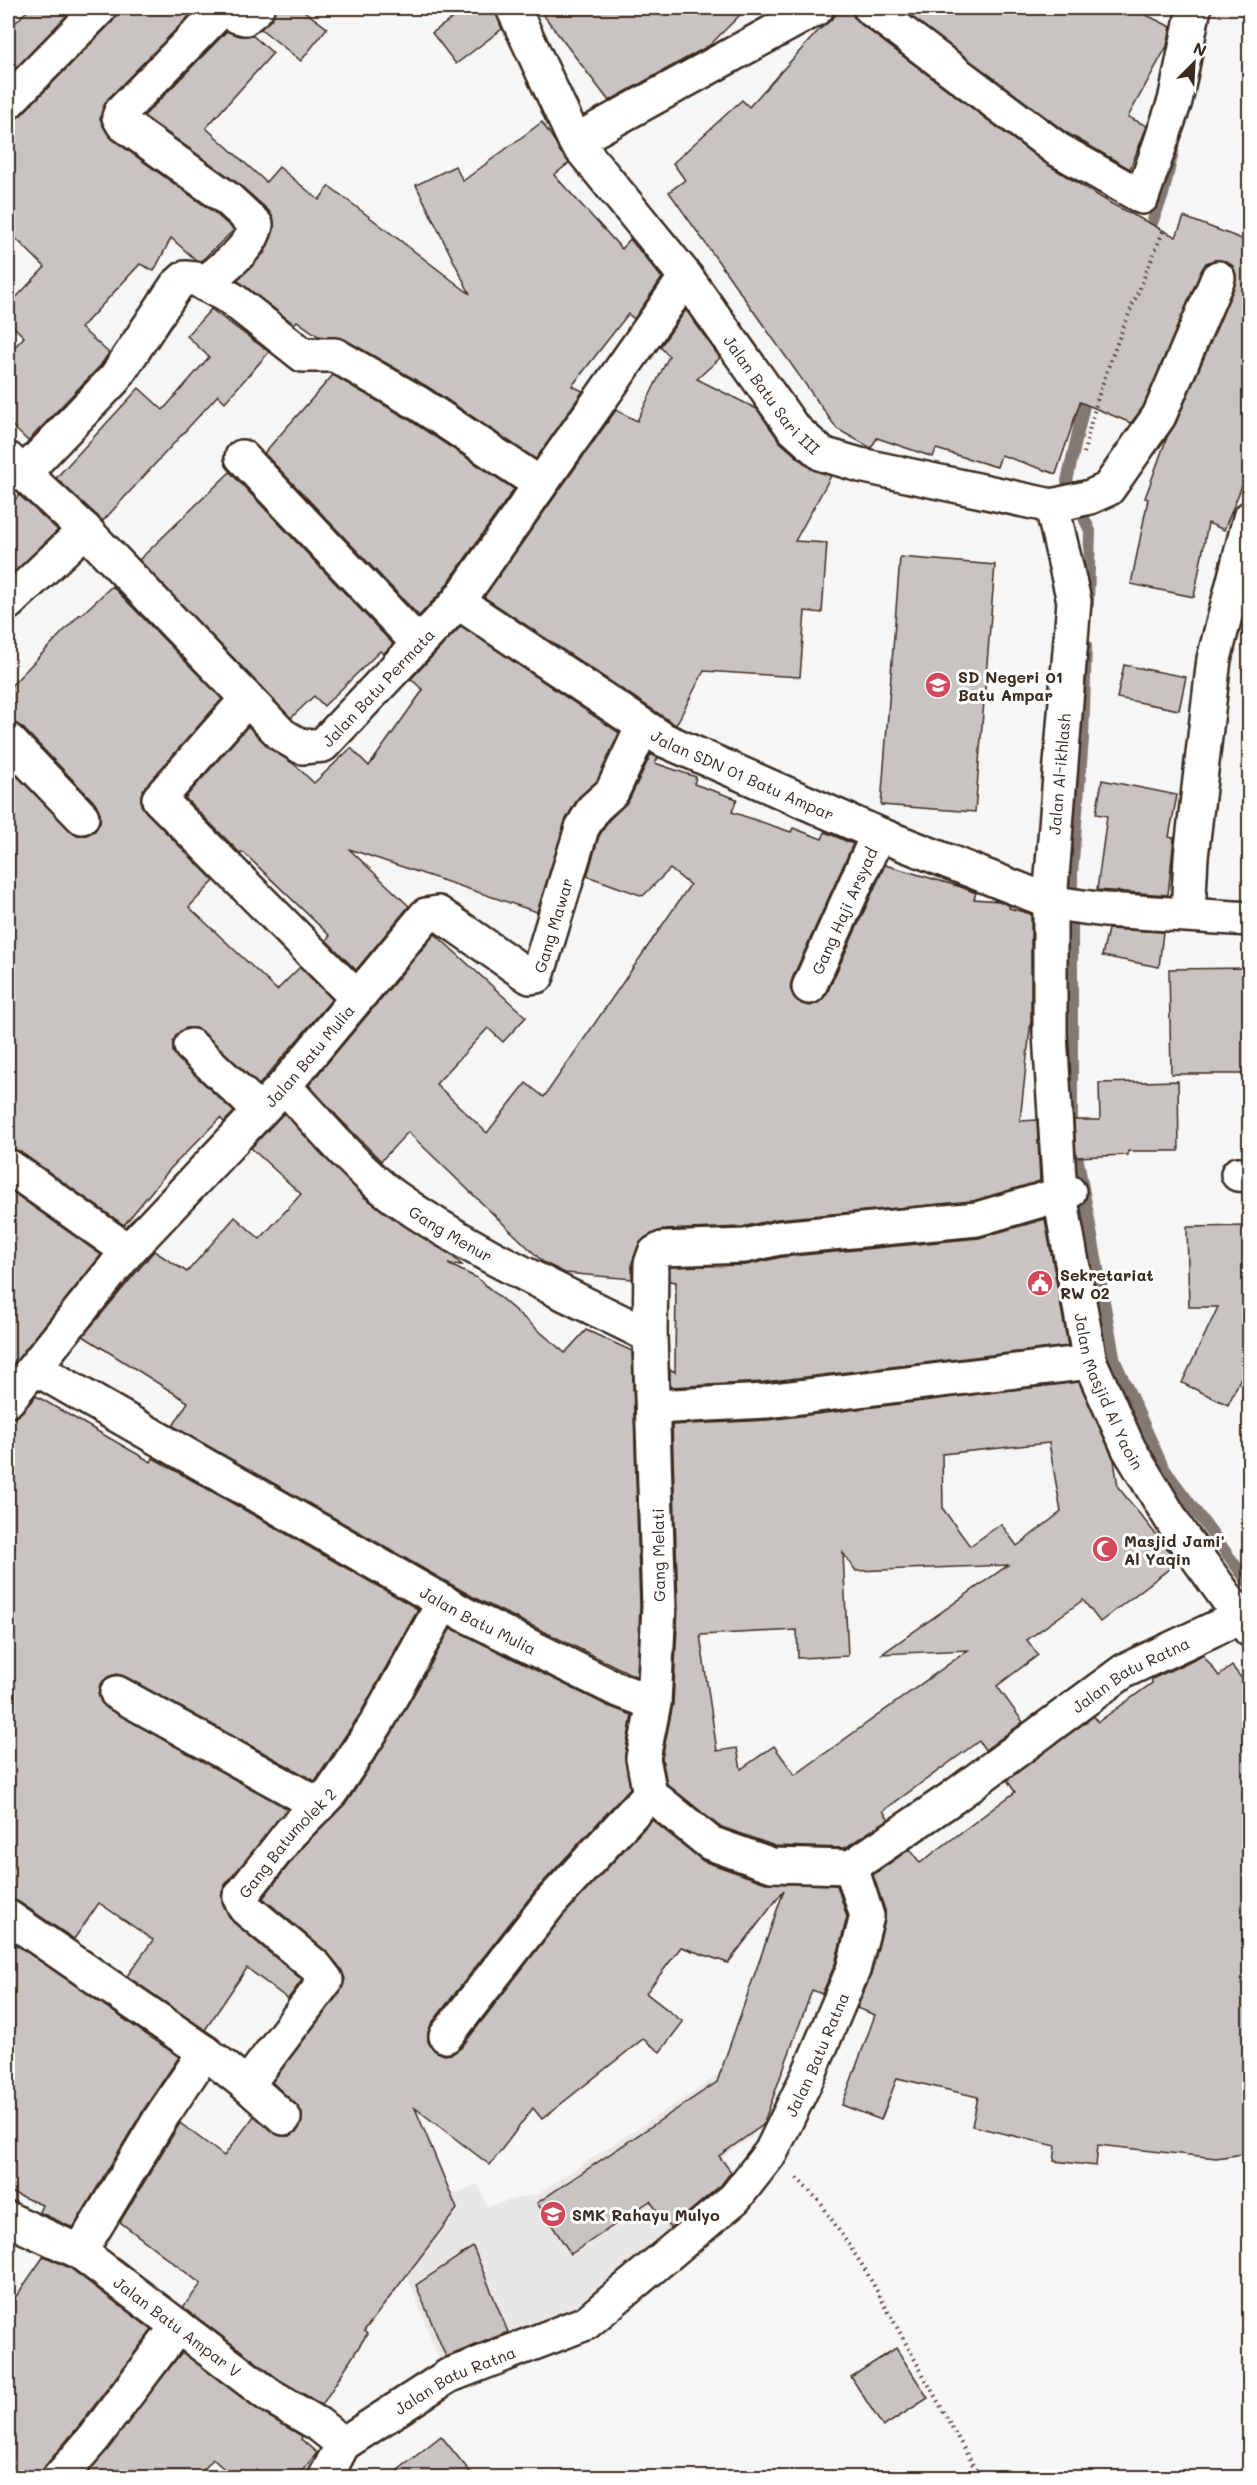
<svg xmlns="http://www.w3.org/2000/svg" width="1257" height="2485" font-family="Mali,sans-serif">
  <rect width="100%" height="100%" fill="#f7f6f6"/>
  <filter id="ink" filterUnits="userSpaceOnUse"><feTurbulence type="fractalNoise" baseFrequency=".0167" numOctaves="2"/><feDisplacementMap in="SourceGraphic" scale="12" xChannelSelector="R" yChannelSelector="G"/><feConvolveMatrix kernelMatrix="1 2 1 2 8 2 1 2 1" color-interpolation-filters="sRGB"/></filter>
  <g filter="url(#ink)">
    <path fill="#e9e7e6" d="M739,2062L778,2118L723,2157L741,2181L576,2313L443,2370L386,2221L479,2184L487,2206L537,2194Z"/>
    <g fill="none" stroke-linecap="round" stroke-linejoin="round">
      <g stroke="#847972" stroke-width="12">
        <path d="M1146,238L1163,195L1173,152"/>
        <path d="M1088,388L1067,481L1090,531L1088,604"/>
        <path d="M1086,645L1083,739L1072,873V1128L1115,1361L1163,1467L1250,1585"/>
      </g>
    </g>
    <g fill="#c9c3c1" stroke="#3b2a1e" stroke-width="1.5" fill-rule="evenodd">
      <path d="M30,8H74L8,76V30Z"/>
      <path d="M118,8H197L108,99L100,119L112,139L216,214L234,230L201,261L196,260L171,238L154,271L140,264L81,328L109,353L100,366L28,441L8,422V354L24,337L8,321V306L45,267L8,231V120L21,115L113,21Z"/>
      <path d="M275,8H300L327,28L301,61L261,29L274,15Z"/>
      <path d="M467,8H494L502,29L456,64L432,33Z"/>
      <path d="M538,8H747L710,45L609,101Z"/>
      <path d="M844,8H852L853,16L859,23L1046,164L1112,204L1176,237L1184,217L1250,242V466L1224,530L1208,523L1194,597L1131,584L1148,499L1145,498L1167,437L1176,423L1235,285L1236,275L1233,266L1226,261L1215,260L1206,263L1201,271L1143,407L1131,423L1080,402L1056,474L1001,455L997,467L936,449L933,457L877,438L871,448L837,429L669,192L685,180L673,163L742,100L749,107L818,31Z"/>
      <path d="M900,8H1132L1171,27L1167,46L1128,117L1147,126L1130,169L1067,133Z"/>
      <path d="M227,31L240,36L252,35L273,53L206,128L266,182L279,167L319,200L329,186L470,294L416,185L455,166L463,181L542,122L569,163L554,175L622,249L630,239L662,278L634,319L628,314L572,386L583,391L536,459L428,387L344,339L318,336L297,321L294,324L237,280L265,252L274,230V220L269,211L239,184L144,116Z"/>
      <path d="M211,309L269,352L225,402L218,395L103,521L56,478L139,388L163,410L209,357L187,336Z"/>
      <path d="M686,310L720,358L697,379L757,409L780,442L810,468L831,476L795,541L827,543L822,613L805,611L800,677L704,671L676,725L484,597L616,410L637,421L669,356L660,347Z"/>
      <path d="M333,375L408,419L514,489L443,590L419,616L264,453Z"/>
      <path d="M230,472L393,644L383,654L380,651L324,706L314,696L291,718L139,560Z"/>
      <path d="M19,495L58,530L8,578V507Z"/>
      <path d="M900,557L995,565L975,812L881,805Z"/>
      <path d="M112,586L222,699L145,787L141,795V805L146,812L214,881L189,907L277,990L300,967L332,999L259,1085L203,1032L195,1028H186L177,1034L173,1042V1052L178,1059L234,1112L224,1122L220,1118L170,1169L124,1225L19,1151L8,1148V767L76,835H86L95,831L100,823V813L96,804L22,727L8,722V689L80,614L81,615Z"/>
      <path d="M461,626L619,733L597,781L578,798L566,819L537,912L349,849L409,906L356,970L326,940L330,936L243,852L241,854L185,798L248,726L269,748L294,764L314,783L351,748L369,766L423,690L411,679Z"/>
      <path d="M1124,665L1186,677L1179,710L1117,698Z"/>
      <path d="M651,754L658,758L655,763L696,777L694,784L737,799L732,812L791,832L793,828L822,839L825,832L853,844L792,979L790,988L794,997L802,1004L810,1006L819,1002L826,995L885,865L961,887L976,893L974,899L999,901L1010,906L1009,908L1031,914V1020L1020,1121L1037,1120L1040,1181L973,1201L777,1219L742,1227L661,1230L646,1237L638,1246L632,1263V1279L565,1273L543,1262L408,1132L381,1161L337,1116L309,1085L435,934L526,1017L503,1042L488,1028L436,1084L487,1133L526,1083L544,1097L690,885L670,869L643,896L587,876L599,836L609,820L629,800Z"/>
      <path d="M1102,780L1177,795L1169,837L1174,838L1168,895L1097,890L1107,816L1096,814Z"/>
      <path d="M1108,929L1163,932L1159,967L1102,956Z"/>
      <path d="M1250,968V1074H1171L1169,969Z"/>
      <path d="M1178,1081L1179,1151H1128V1155L1076,1157L1074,1120H1100L1099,1083Z"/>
      <path d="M284,1113L365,1198L451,1255L462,1265L448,1264L477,1278L565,1353L586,1330L632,1351L640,1606L637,1677L475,1598L173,1426L188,1402L83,1336L154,1251L187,1272L235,1217L260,1239L301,1194L251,1148Z"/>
      <path d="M8,1189L101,1255L8,1371Z"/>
      <path d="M1045,1219L1068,1346L764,1382L670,1387V1369L675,1372L676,1282L670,1281V1267L746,1265L782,1257L979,1238Z"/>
      <path d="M1250,1226V1358L1228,1405L1182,1383L1218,1307H1189L1187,1227Z"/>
      <path d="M1079,1382L1114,1460L1118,1487L1178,1562L1100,1622L1083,1600L1027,1640L1038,1655L997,1686L1023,1722L985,1750L979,1741L883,1811L889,1819L845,1848L775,1846L719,1826L667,1784L662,1758L673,1704L678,1607L672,1425L768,1420ZM1049,1443L1061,1512L1017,1546L1001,1524L970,1546L943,1509L942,1454ZM843,1553L856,1571L1008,1565L882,1654L968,1650L795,1775L774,1746L741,1769L737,1748L717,1751L700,1635L797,1630L798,1658L848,1656Z"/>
      <path d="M36,1396L151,1462L153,1458L418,1609L360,1714L315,1781L126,1677L117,1674L108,1677L100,1684L98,1694L101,1702L108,1709L288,1809L225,1885L221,1895L223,1905L233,1922L302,1980L288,1999L247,1968L205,2030L127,1976L153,1940L99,1903L74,1939L19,1902L8,1899V1418L22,1412Z"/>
      <path d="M451,1628L608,1706L632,1715L625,1755L630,1788L535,1891L431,2024L428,2033V2042L435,2051L444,2055L452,2054L461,2048L563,1916L652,1820L703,1861L766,1883L837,1885L847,1917L835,1964L822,1994L812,1990L763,2125L719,2156L731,2172L721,2185L670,2228L650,2201L571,2254L537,2203L717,2082L784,1890L728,1963L681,1947L646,1993L683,2022L660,2052L643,2039L542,2119L533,2108L490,2165L415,2108L457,2209L364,2331L367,2334L322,2405L280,2380L183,2307L201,2284L120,2222L180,2123L224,2156L254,2116L280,2136H290L298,2130L302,2121V2112L272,2082L341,1991L345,1979L341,1969L328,1953L263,1898L304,1845L347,1802L392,1733Z"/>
      <path d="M1203,1655L1219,1676L1232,1666L1250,1689V2153L1216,2158L1098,2145L1096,2166L1054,2161L1056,2146L972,2126L978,2097L897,2078L881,2120L842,2105L875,2015L857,2008L871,1975L885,1920V1910L873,1875L910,1849L920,1863L1015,1792L1007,1780L1094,1716L1098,1722L1152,1683V1679Z"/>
      <path d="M8,1939L179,2057L144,2109L73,2228L39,2212L42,2205L8,2191Z"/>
      <path d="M473,2247L508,2332L446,2357L416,2285Z"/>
      <path d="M44,2256L70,2268L152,2330L78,2427L45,2466L41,2478H8V2308Z"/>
      <path d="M896,2348L928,2398L883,2427L851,2377Z"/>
      <path d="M182,2352L259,2411L302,2436L301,2439L317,2453L296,2478H234L213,2459L197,2478H84Z"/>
      <path d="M441,2436L475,2478H388Z"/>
    </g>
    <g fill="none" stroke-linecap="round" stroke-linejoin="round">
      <defs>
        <g id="street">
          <path d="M228,8L237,16L245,18L257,8"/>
          <path id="s1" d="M513,8L575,141L686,277L793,428L822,454L860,465L1052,506L1090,497L1108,489L1159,416L1218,278"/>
          <path d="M870,8L1057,149L1142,197L1175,101L1194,8"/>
          <path d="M8,102L100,8"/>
          <path d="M575,141L817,8"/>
          <path d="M204,284C221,268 252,249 256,225L228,199L123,124L119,117L121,112L223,8"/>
          <path d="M242,457L418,643"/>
          <path id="s2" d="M8,459L85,530L282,735L302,747L323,745L458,602L686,277"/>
          <path d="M23,474L115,378L176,286L185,278L196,279L232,299L303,355H335L418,403L540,484"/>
          <path id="s3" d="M1052,506L1074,601L1050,901V1034L1060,1194L1065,1224L1090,1362L1129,1449L1179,1532L1250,1630"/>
          <path id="s4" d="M458,602L664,740L878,834L1054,903L1105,910L1250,919"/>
          <path d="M8,603L85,530"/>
          <path d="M247,699L159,799L356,997"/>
          <path d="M8,740L82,817"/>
          <path d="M1188,914L1191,857L1214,659L1250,518"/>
          <path id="s5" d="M809,987L878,834"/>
          <path d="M191,1046L260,1111"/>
          <path id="s6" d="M284,1086C319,1123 352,1165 393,1196C472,1253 563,1292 650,1336"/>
          <path d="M8,1166L128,1251"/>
          <path d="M1238,1174L1250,1175"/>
          <path id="s7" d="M35,1368L466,1615L616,1689L654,1703"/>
          <path id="s8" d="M8,1400L128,1251L284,1086L426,915L438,913L530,977L537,976L582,828L594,808L612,792L643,726"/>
          <path d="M654,1407L766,1401L1090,1362"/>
          <path d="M117,1693L319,1805"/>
          <path d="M851,1867L772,1865L710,1843L650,1794L643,1758L654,1703L659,1606L650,1336L651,1264L655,1253L662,1249L745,1246L779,1238L977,1219L1069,1192"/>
          <path id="s9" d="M851,1867L952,1798L1124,1671L1250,1612"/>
          <path d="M8,1917L205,2052L247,2085L284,2118"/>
          <path d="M446,2036L549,1904L650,1794"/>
          <path id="s10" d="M247,2085L326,1980L316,1967L245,1908L240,1897L290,1833L331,1792L376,1724L444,1602"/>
          <path id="s11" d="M8,2219L80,2252L270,2396L318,2424L343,2444"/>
          <path d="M80,2252L160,2119L205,2052"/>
          <path d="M59,2478L93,2439L178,2326"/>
          <path id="s12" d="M325,2478L343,2444L448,2376L586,2323L735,2198L771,2152L808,2076L853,1970L867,1916L851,1867"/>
        </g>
      </defs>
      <use href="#street" stroke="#3b2a1e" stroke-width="38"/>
      <g stroke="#3b2a1e" stroke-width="4" stroke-dasharray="1.5 4.5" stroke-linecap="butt">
        <path d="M1084,453C1099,375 1135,302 1164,229"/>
        <path d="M797,2178L820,2202L866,2271L980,2478"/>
      </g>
      <use href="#street" stroke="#fff" stroke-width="33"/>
    </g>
  </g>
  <defs>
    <symbol id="school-disc" viewBox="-11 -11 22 22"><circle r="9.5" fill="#d1495b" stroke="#fff"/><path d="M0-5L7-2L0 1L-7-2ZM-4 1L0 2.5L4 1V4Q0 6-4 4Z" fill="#fff"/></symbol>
    <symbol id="civic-disc" viewBox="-11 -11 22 22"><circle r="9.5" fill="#d1495b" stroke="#fff"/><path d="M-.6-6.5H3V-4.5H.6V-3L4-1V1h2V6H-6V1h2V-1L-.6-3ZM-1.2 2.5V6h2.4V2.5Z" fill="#fff"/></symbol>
    <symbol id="mosque-disc" viewBox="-11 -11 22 22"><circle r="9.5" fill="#d1495b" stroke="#fff"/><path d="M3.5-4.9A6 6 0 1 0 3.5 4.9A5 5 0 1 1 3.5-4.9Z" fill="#fff"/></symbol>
  </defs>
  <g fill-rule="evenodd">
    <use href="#school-disc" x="923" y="670" width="30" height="30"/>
    <use href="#civic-disc" x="1025" y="1268" width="30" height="30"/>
    <use href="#mosque-disc" x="1090" y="1534" width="30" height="30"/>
    <use href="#school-disc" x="538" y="2199" width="30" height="30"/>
  </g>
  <g text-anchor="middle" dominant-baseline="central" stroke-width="6" stroke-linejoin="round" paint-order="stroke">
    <g font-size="16" fill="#3b2a1e" stroke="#fff">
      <text stroke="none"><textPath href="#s1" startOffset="468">Jalan Batu Sari III</textPath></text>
      <text stroke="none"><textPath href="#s2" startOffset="513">Jalan Batu Permata</textPath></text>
      <text stroke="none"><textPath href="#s4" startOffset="334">Jalan SDN 01 Batu Ampar</textPath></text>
      <text transform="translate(1059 774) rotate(-85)">Jalan Al-ikhlash</text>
      <text stroke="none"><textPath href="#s5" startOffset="84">Gang Haji Arsyad</textPath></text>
      <text stroke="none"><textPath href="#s8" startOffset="825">Gang Mawar</textPath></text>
      <text stroke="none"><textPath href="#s8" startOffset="458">Jalan Batu Mulia</textPath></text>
      <text stroke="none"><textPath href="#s6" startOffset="224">Gang Menur</textPath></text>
      <text stroke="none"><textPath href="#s3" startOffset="896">Jalan Masjid Al Yaoin</textPath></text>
      <text transform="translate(658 1555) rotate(-91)">Gang Melati</text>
      <text stroke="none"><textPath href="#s7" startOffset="510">Jalan Batu Mulia</textPath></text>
      <text stroke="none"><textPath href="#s9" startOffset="340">Jalan Batu Ratna</textPath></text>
      <text stroke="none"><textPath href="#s10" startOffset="324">Gang Batumolek 2</textPath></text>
      <text stroke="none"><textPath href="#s12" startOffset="672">Jalan Batu Ratna</textPath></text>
      <text stroke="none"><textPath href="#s11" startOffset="202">Jalan Batu Ampar V</textPath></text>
      <text stroke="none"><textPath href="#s12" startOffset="168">Jalan Batu Ratna</textPath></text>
    </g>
    <g font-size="16" font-weight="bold" fill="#3b2a1e" stroke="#fff" text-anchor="start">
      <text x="958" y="676">SD Negeri 01<tspan x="958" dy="18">Batu Ampar</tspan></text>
      <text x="1060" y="1274">Sekretariat<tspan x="1060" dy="18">RW 02</tspan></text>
      <text x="1124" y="1540">Masjid Jami'<tspan x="1124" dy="18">Al Yaqin</tspan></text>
      <text x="572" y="2214">SMK Rahayu Mulyo</text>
    </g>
  </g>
  <rect width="1257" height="2485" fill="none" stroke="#fff" stroke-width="30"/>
  <rect x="15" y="15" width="1227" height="2455" fill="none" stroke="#3b2a1e" stroke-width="2" filter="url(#ink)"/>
  <g transform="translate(1194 63) rotate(24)" stroke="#ffffff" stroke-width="4.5" paint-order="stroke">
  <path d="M0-4.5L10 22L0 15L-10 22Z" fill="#3b2a1e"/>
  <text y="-9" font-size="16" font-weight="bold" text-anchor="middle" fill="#3b2a1e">N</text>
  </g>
</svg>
